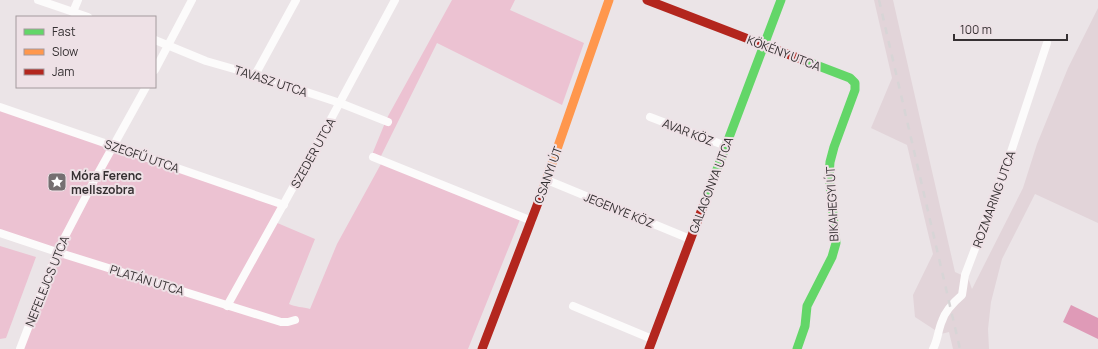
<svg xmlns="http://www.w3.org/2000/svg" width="1098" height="349" font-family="Manrope,sans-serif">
  <rect width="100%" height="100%" fill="#ebe4e7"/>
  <path fill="#e2d4d9" d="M874,0H893L955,272L968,278L972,289L1023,188L1037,144L1068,68L1098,8V223L1035,194L1002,259L991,302L988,329L989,349H953L949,332L941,334L915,317L913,295L933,254L907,145L871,128L892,78Z"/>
  <g fill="#ecc2d2">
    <path d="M452,0H515L510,10L584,43L562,105L437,43L380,158L371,157L387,118Z"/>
    <path d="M0,107L284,205L275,222L315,239L289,304C295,307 303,307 310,309L337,244L382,162L521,217L468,349H21L57,252L0,233Z"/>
    <path d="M0,246L36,257L6,338L0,339Z"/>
  </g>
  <path fill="#df9ab7" d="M1071,305L1098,318V339L1063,322Z"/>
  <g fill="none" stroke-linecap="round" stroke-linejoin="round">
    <g stroke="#fcfbfb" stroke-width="8">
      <path d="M38,0L88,17"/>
      <path d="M73,12L78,0"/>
      <path d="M155,40L206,61L255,75L340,103L388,122"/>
      <path d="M155,70L192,0"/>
      <path d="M255,75L296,0"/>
      <path d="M0,107L284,205"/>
      <path d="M650,117L726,146"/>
      <path d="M373,157L532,221"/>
      <path d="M547,180L690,239"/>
      <path d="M0,233L57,252L281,322H288L295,320"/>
      <path d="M227,306L332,117L395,0"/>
      <path d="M573,306L652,339"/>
      <path d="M20,349L57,252L96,177L146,87"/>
      <path d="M933,349C938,340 938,330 942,321C945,311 955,301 962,295L965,275L1006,167L1047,43"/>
    </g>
    <g stroke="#63d668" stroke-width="9">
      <path d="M705,201L781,0"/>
      <path d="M797,349L805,326L807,306L832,257L836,243L829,176L830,162L834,147L855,90V83L850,78L803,60"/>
    </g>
    <path stroke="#ff974d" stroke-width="9" d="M541,195L609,0"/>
    <g stroke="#b3261e" stroke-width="9">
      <path d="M647,0L803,60"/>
      <path d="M482,349L541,195"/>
      <path d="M649,349L705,201"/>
    </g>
    <path stroke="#d7d5d6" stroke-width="2.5" stroke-dasharray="7 7" stroke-linecap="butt" d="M879,0L960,349"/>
  </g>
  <defs>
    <symbol id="sight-square" viewBox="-11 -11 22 22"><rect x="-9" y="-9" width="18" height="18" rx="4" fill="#756f71" stroke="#eee1e6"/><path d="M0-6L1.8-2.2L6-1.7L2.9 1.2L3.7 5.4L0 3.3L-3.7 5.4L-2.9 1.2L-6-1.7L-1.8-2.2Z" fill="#fff"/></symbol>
  </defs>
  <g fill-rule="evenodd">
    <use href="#sight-square" x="46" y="171" width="22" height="22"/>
  </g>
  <g text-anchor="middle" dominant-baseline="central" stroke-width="4" stroke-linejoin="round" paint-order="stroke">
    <g font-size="12" fill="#353032" stroke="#eee1e6">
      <text transform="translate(784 53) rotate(21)">KÖKÉNY UTCA</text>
      <text transform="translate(271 81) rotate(18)">TAVASZ UTCA</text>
      <text transform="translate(688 132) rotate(21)">AVAR KÖZ</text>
      <text transform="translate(313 153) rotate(-61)">SZEDER UTCA</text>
      <text transform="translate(142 156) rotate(19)">SZEGFŰ UTCA</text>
      <text transform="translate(548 175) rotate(-70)">CSANYI ÚT</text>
      <text transform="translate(711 185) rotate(-69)">GALAGONYA UTCA</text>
      <text transform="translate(994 199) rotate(-70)">ROZMARING UTCA</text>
      <text transform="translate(832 204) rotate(-93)">BIKAHEGYI ÚT</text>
      <text transform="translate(619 210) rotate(22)">JEGENYE KÖZ</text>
      <text transform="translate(147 280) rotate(17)">PLATÁN UTCA</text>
      <text transform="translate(47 281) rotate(-68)">NEFELEJCS UTCA</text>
    </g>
    <g font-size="12" font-weight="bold" fill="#353032" stroke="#eee1e6" text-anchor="start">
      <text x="71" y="175">Móra Ferenc<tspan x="71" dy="14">mellszobra</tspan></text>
    </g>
  </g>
  <rect x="16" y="16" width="140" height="72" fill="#eee1e6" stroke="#a49a9e"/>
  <rect x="24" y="29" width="20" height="6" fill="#63d668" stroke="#a49a9e"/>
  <text x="52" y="36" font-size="12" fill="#353032">Fast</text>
  <rect x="24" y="49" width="20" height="6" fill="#ff974d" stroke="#a49a9e"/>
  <text x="52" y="56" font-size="12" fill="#353032">Slow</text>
  <rect x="24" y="69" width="20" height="6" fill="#b3261e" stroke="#a49a9e"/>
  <text x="52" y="76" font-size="12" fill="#353032">Jam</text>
  <path d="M954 34v6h113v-6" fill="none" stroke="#353032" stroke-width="2"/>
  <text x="960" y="34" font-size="12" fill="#353032" stroke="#eee1e6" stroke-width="3" paint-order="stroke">100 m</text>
</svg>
